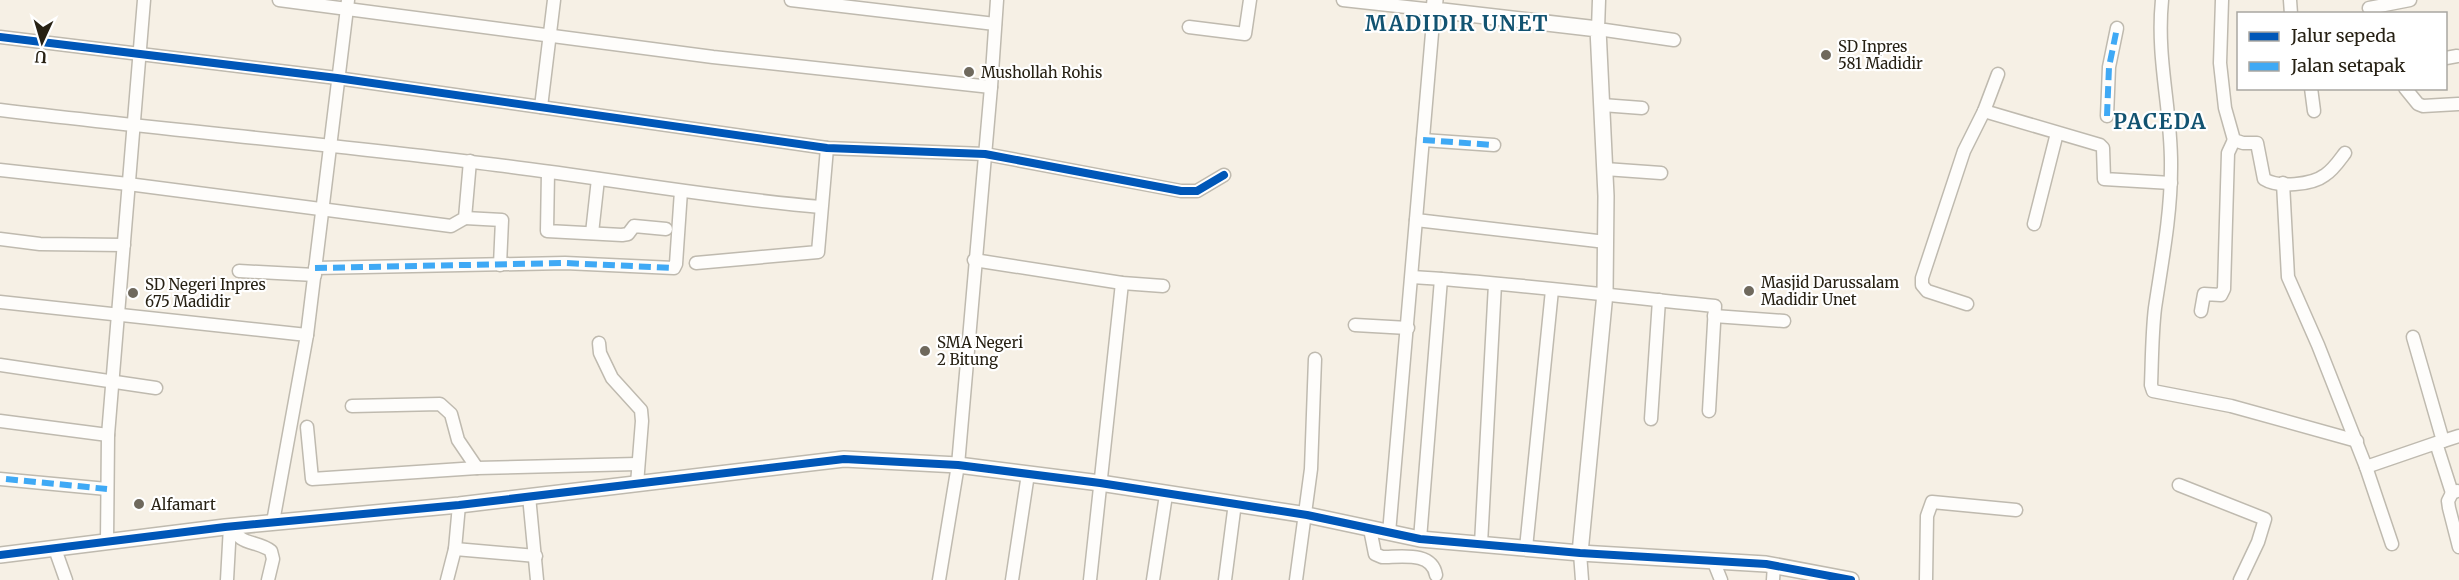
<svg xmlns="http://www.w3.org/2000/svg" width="2459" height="580" font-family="Merriweather,serif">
  <rect width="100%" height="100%" fill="#f6f0e5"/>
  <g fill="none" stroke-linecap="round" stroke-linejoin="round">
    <defs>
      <g id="minor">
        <path d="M279,0L713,57L991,87"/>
        <path d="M791,0L995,24"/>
        <path d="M1343,0L1434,10L1389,533"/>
        <path d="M1599,0L1598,29L1674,40"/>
        <path d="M2162,0C2156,60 2172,110 2171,168C2171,215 2162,261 2155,308C2152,333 2152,360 2151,385L2153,391L2231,406L2357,441"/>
        <path d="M2222,0L2220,63L2225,108L2234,140L2243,143H2257L2264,179C2278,188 2312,185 2325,175C2333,170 2339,161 2345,153"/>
        <path d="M2290,0L2291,14"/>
        <path d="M2369,8L2410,0"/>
        <path d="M1189,27L1245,34L1250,0"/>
        <path d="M0,37L337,78L827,148L985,154L1181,191H1197L1224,175"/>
        <path d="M2446,58L2457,56"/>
        <path d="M2311,88L2314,111"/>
        <path d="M2405,88L2418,104L2423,106L2458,104"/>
        <path d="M1602,105L1642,108"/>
        <path d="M541,107L554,0"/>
        <path d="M0,110C165,130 332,144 497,165C605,178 713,198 821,207"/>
        <path d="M1984,111L2100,145L2103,148L2104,179L2171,183"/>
        <path d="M2107,116L2109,67L2117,28"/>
        <path d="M1423,140L1494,145"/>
        <path d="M1605,169L1661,173"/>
        <path d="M0,170L128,184L451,226L465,218L470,161"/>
        <path d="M548,172L547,231L622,235L628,234L634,226L666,229"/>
        <path d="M2283,183L2288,277L2318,345L2366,467L2436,443L2452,493"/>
        <path d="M465,218L502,220L500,265"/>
        <path d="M1416,220L1606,242"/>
        <path d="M2034,224L2057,133"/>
        <path d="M592,233L598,179"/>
        <path d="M0,239L40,244L124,245"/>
        <path d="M974,260L1122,283L1163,286"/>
        <path d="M696,263L818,252L827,148"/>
        <path d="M315,268L565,263L674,268L676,264L681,191"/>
        <path d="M239,271L315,275"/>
        <path d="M1412,277C1513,283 1614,296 1715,306L1709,411"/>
        <path d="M0,302L307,335"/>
        <path d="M1967,304L1927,291L1922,285V278L1964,151L1984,111L1998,74"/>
        <path d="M2201,311L2204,294L2221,295L2224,289L2228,153L2234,140"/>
        <path d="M1714,316L1784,321"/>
        <path d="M1355,325L1408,328"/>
        <path d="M2413,337L2443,441"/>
        <path d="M599,343L600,353L612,378L641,410L642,421L637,484"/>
        <path d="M0,365L156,388"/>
        <path d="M352,406L440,404L451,414L458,440L477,468L637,464"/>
        <path d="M1651,419L1659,300"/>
        <path d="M0,421L108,435"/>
        <path d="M307,427L312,479L477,468"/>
        <path d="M2437,443L2459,436"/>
        <path d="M2366,467L2392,544"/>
        <path d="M0,479L107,489"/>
        <path d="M2179,485L2265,519L2258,542L2240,580"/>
        <path d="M2457,491L2452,493L2448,501L2449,508L2459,547"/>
        <path d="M529,496L537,580"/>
        <path d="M273,522L307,335L348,0"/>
        <path d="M234,526C237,546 258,540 271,551L273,559L268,580"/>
        <path d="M1370,529L1375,554L1382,557C1401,557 1432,551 1436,575"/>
        <path d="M1420,539L1441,279"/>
        <path d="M107,542L108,435L144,0"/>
        <path d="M1481,544L1495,284"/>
        <path d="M1526,548L1552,290"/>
        <path d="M55,549L66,580"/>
        <path d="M455,549L536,556"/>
        <path d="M1580,553L1582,580"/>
        <path d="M1713,560L1721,580"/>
        <path d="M227,580L230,526"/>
        <path d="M447,580L455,549L459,505"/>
        <path d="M939,580L958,465L991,87L997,0"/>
        <path d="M1012,580L1028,474"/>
        <path d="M1090,580L1122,283"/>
        <path d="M1153,580L1166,495"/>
        <path d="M1225,580L1235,503"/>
        <path d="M1296,580L1311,469L1315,359"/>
        <path d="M1773,580L1774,565"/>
        <path d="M1926,580L1927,516L1932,502L2016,510"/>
      </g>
      <g id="tertiary">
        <path d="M1435,0L1434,10L1598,29L1606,196L1605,293L1580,553"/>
        <path d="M0,555L225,527L459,505L844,459L958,465L1100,483L1307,515L1420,539L1580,553L1766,564L1851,580"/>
      </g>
    </defs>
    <use href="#minor" stroke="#bfbaaf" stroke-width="15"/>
    <use href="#tertiary" stroke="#bfbaaf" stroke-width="18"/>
    <use href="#minor" stroke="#fefdfb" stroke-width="12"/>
    <use href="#tertiary" stroke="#fefdfb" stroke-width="15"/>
    <g stroke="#3fa9f5" stroke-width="6" stroke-dasharray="12 6" stroke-linecap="butt">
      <path d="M2107,116L2109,67L2117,28"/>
      <path d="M1423,140L1494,145"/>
      <path d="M315,268L565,263L674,268"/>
      <path d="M6,479L107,489"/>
    </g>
    <defs>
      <g id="cycleway">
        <path d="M0,37L337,78L827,148L985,154L1181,191H1197L1224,175"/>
        <path d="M0,555L225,527L459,505L844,459L958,465L1100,483L1307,515L1420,539L1580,553L1766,564L1851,580"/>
      </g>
    </defs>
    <use href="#cycleway" stroke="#fff" stroke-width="11"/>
    <use href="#cycleway" stroke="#0057b8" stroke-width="8"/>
  </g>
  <g fill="#6f695d" stroke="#fff" stroke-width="2">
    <circle cx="1826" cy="55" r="6"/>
    <circle cx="969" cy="72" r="6"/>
    <circle cx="1749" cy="291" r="6"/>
    <circle cx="133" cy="293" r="6"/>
    <circle cx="925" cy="351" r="6"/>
    <circle cx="139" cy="504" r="6"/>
  </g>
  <g text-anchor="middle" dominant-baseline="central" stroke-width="4.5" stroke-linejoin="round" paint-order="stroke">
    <g font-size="15" fill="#272114" stroke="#fff" text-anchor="start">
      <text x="1838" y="46">SD Inpres<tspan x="1838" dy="17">581 Madidir</tspan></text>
      <text x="981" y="72">Mushollah Rohis</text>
      <text x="1761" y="282">Masjid Darussalam<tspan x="1761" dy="17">Madidir Unet</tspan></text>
      <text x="145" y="284">SD Negeri Inpres<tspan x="145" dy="17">675 Madidir</tspan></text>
      <text x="937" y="342">SMA Negeri<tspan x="937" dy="17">2 Bitung</tspan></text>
      <text x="151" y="504">Alfamart</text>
    </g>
    <g font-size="21" font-weight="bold" letter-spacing="1.5" fill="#125371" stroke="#fff">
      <text x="1457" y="23">MADIDIR UNET</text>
      <text x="2160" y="121">PACEDA</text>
    </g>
  </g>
  <rect x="2237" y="12" width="210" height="78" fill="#ffffff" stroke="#a9a6a1" stroke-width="1.5"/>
  <rect x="2249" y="32" width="30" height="9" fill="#0057b8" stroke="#a9a6a1" stroke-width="1.5"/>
  <text x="2291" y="42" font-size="18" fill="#272114">Jalur sepeda</text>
  <rect x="2249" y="62" width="30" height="9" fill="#3fa9f5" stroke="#a9a6a1" stroke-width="1.5"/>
  <text x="2291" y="72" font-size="18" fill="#272114">Jalan setapak</text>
  <g transform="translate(42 42) rotate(184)" stroke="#ffffff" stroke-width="4.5" paint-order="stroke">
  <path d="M0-4.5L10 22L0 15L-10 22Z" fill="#272114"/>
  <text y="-9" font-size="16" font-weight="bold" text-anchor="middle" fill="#272114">U</text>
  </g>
</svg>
